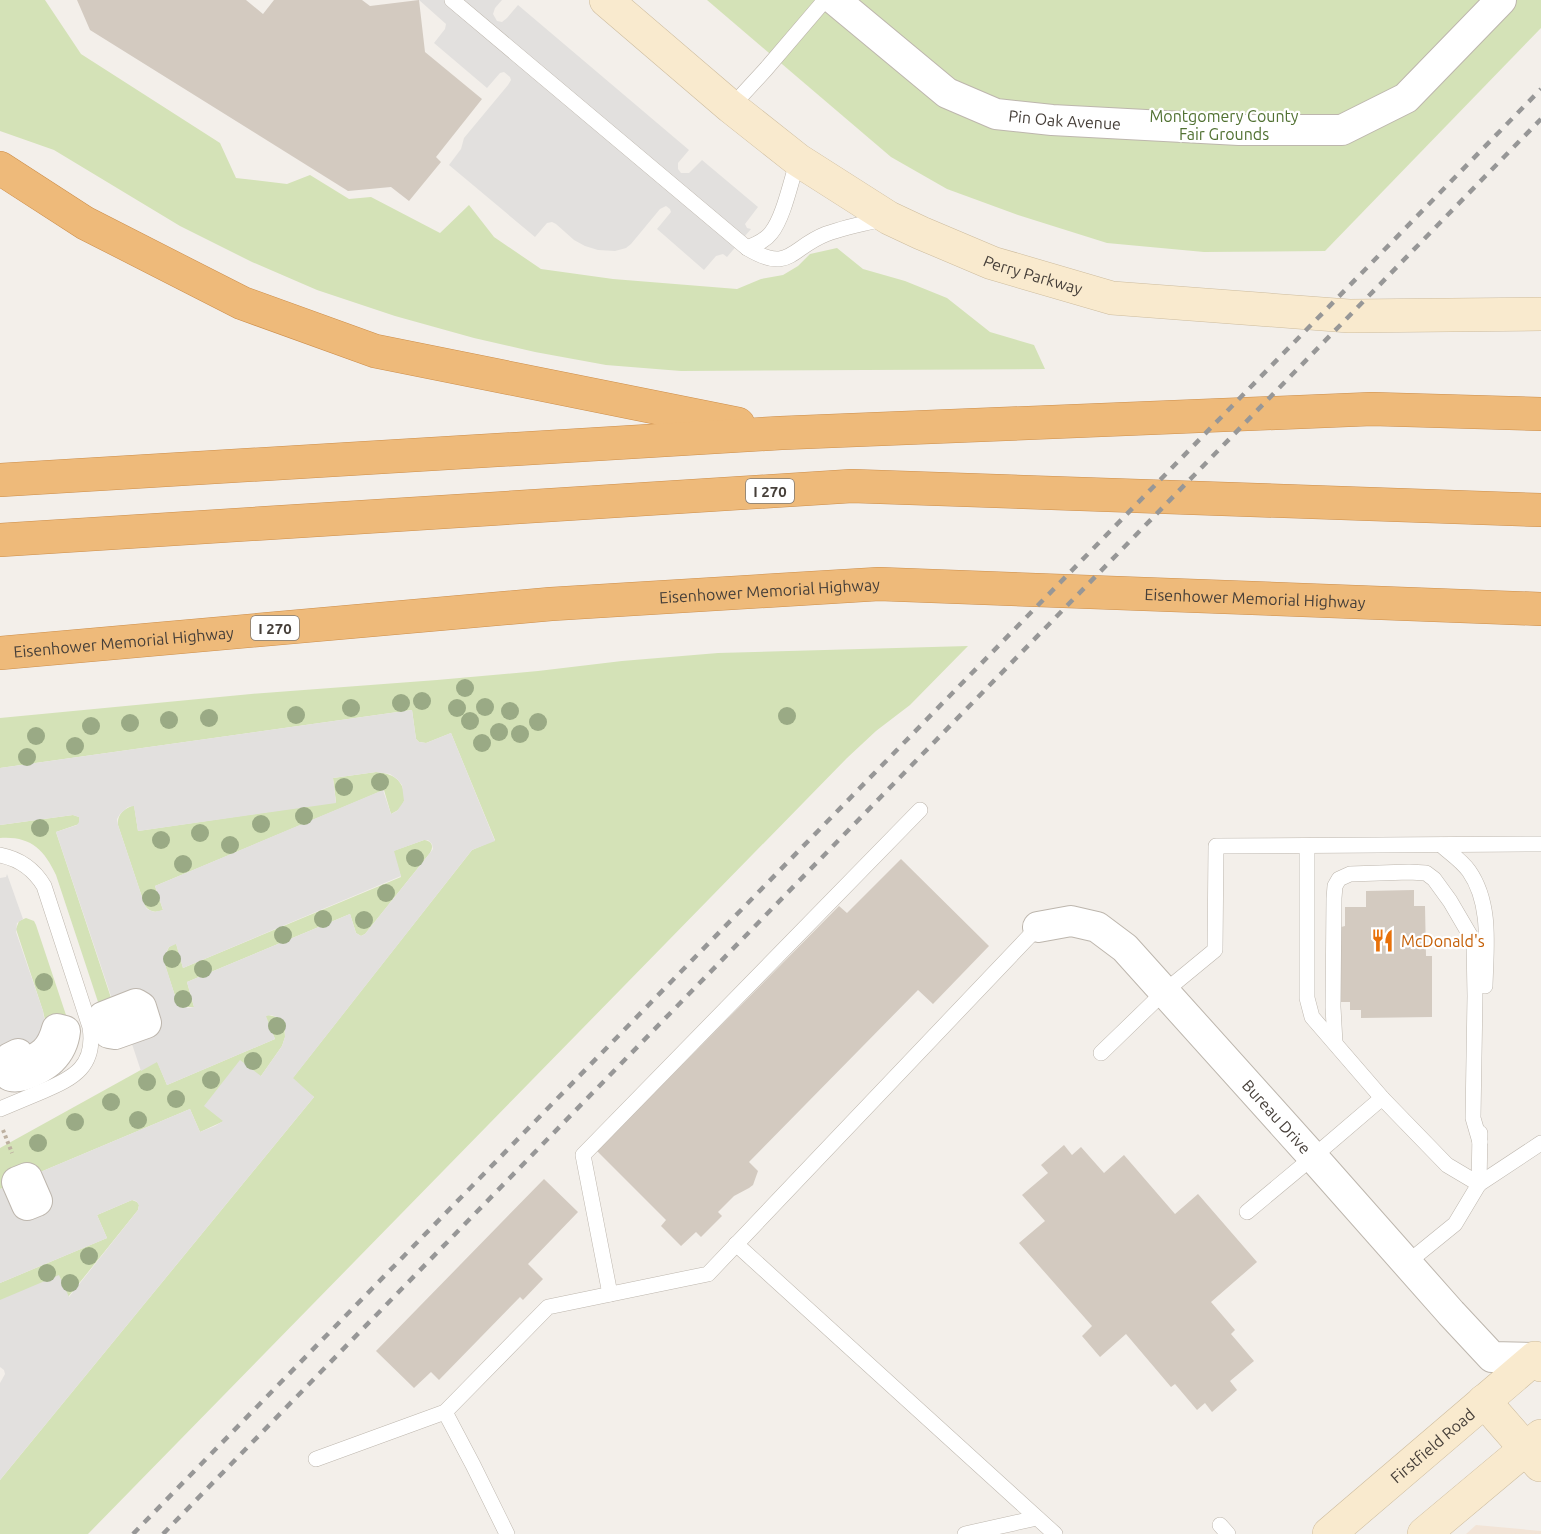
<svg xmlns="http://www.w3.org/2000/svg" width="1541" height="1534" font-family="Ubuntu,sans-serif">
  <rect width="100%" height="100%" fill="#f3efea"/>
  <path fill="#f2e4d7" d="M1476,1525L1541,1531V1534H1466Z"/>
  <g fill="#d4e2b7">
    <path d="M0,0H45L81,54L220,143L236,178L287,184L310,175L349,199L371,197L440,233L469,205L494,237L541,269L613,279L737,289L761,279L783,275L798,266L810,254L837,248L863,269L905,281L947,298L990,332L1034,345L1045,369L681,371L606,365L535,352L474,338L395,316L317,290L252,262L180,226L54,150L0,131Z"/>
    <path d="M707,0H1541V28L1325,251L1204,252L1107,243L1018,215L947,189L891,157Z"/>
    <path d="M968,646L910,705L876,731L847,758L88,1534H0V1480L314,1097L292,1079L472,850L495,840L451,733L426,743L419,742L416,739L412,710L0,768V718L251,694L437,680L538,671L622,661L718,653Z"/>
    <path d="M376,772C394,773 406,782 404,801L400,809L391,814L384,790L155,886L163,910C155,913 150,912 145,906L118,825C117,814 124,809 134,805L138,831L336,802L333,778Z"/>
    <path d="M73,815L79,817V824L56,832L116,1013L103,1017L56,875C44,849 30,836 0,838V825Z"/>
    <path d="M424,840C432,841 434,846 430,853L365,934L361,936L356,933L350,914L187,982L194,1007H185L177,1002L163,959L169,947L176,943L183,968L401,877L393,851Z"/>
    <path d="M26,918L34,921L36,925L66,1015V1022L46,1051L45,1020L43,1011L16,929L19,921Z"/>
    <path d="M268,1015L277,1017L284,1024L285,1037L282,1046L261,1076L205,1106L224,1121L200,1132L190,1109L0,1189V1148L157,1061L167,1085L275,1039L265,1016Z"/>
    <path d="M132,1200L137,1202L139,1205L138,1210L68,1297L0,1300V1283L107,1238L97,1215Z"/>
  </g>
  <g fill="#e2e0de" fill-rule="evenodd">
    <path d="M419,0H502L495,8L493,14L497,21L502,22L507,18L518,5L689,150L678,163V169L681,173H689L702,160L758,207L745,224L747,228L751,229L727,257L723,254L716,256L704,270L657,229L671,212L670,209L666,206L660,209L631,244L626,248L615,251L598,250L585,246L574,240L556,224L552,222L547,223L535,237L449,165L461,149L464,138L508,85L511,80L510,77L504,72L500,73L487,88L434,43L445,29L446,24Z"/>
    <path d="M412,710L416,739L419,742L426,743L451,733L495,841L472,850L293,1078L314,1097L0,1480V1383L5,1374L4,1370L0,1367V1300L59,1275L69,1297L138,1210L139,1205L136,1201L132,1200L97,1215L107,1238L0,1283V1189L190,1109L200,1132L215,1126L223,1121L204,1106L240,1060L261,1076L282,1046L285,1037V1029L280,1018L271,1015L266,1016L275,1039L167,1085L157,1062L141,1071L127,1029L116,1011L56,832L77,825L79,822V817L73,815L0,825V768ZM376,772L390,774L397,779L402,785L404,801L397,811L391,814L383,790L155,886L163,910L154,912L147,909L145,906L118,825L117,819L120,814L128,807L134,806L138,831L336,803L333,778ZM424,840H428L432,844L433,849L430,853L365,934L361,936L356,933L350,914L187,982L194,1007L188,1008L181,1006L177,1002L163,958L169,947L176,944L183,968L401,876L394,851Z"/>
    <path d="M7,874L23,919L17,923L16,932L43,1011L45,1024L43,1035L0,1075V878L6,877Z"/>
  </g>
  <g fill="#d3cac0">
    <path d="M77,0H246L263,14L274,0H362L370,6L419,0L425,52L482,99L436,157L441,162L409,201L391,187L348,191L90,30Z"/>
    <path d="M901,859L989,946L933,1004L918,990L749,1162L758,1171L753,1185L749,1188L734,1196L718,1212L722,1216L701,1237L696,1232L681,1246L661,1226L666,1220L597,1151L839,906L847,913Z"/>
    <path d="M1414,890V906H1425L1426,956H1432V1017L1361,1018V1010H1350V1002H1341V927L1345,926V907H1366V891Z"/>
    <path d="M1064,1145L1072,1155L1081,1147L1104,1173L1124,1155L1175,1214L1198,1194L1257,1262L1211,1302L1235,1330L1231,1334L1254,1361L1230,1381L1237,1390L1212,1412L1205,1403L1197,1410L1175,1384L1171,1387L1126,1334L1100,1357L1082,1336L1092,1326L1019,1243L1045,1221L1022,1195L1048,1173L1041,1165Z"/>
    <path d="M544,1179L578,1212L528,1264L543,1279L523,1300L520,1297L439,1380L431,1372L414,1388L376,1351Z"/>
  </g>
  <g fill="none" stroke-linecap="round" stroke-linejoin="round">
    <defs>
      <g id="lane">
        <path d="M452,0L747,248C790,274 790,248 826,234C845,227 865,223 884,219"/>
        <path d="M731,107L766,69L825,0"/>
        <path d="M747,248C756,244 765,241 771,233C784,217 791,180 798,160"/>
        <path d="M1441,845C1450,853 1462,861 1469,871C1492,904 1486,948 1485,986"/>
        <path d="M1307,846V998L1312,1017L1382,1098"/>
        <path d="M0,855C20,859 34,869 44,886L90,1027C96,1066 74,1078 43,1091C29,1097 14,1103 0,1109"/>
        <path d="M1335,1043L1333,1007L1334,898L1335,886L1339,879L1350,874L1409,872L1426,873L1434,879L1450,901L1474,942L1475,996L1473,1118L1480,1142"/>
        <path d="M1101,1053L1164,992L1215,950L1216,846L1541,844"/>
        <path d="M1479,1184L1480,1133"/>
        <path d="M1479,1184L1541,1143"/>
        <path d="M1247,1212L1313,1157L1382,1098L1447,1165L1479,1184L1455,1224L1407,1263"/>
        <path d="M736,1244L1055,1534"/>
        <path d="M610,1294L583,1155L920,810"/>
        <path d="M445,1412L473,1465L507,1534"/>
        <path d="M316,1459L445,1412L548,1307L708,1274L1038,927"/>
        <path d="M1220,1525L1228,1534"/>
        <path d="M965,1534L1037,1518"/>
      </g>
      <g id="street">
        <path id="s1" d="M835,0L947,93L996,114L1052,120L1239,130H1342L1406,98L1501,0"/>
        <path id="s2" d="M1038,927L1071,921L1097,927L1125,948L1313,1157L1451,1313L1492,1357L1535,1358"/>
        <path d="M136,1004L141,1007L146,1023L115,1034L109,1033L103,1017Z"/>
        <path d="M57,1029L65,1031C64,1041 59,1052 51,1060C42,1069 0,1091 6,1062L10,1058L18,1054L23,1065C42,1056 51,1051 57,1029Z"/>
        <path d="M27,1178L37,1201L27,1205L17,1182Z"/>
      </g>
      <g id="secondary">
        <path id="s3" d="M606,0L731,107L798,160L889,218L921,233L992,263L1112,298L1349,316L1541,314"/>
        <path d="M1484,1401L1540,1465"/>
        <path id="s4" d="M1329,1534L1535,1358L1541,1365"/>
        <path d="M1424,1534L1541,1436"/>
      </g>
      <g id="highway">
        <path d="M0,168L85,223L242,303L375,351L738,424"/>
        <path d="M0,480L781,433L1372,409L1541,414"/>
        <path d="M0,540L852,486L1541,510"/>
        <path id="s5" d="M0,653L551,604L879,584L1541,609"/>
      </g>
    </defs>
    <use href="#lane" stroke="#bdb6ad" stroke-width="16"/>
    <use href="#street" stroke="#bdb6ad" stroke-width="32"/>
    <use href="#secondary" stroke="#cdbc9e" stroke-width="34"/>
    <use href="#highway" stroke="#cc8e4b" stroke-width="34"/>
    <path stroke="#bdb0a0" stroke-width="4" stroke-dasharray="3 3" stroke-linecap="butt" d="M3,1130L12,1153"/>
    <use href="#lane" stroke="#fff" stroke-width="15"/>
    <use href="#street" stroke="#fff" stroke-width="30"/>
    <use href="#secondary" stroke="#f9eace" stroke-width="33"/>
    <use href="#highway" stroke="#eeba7a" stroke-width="33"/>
    <g stroke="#979797" stroke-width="4.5" stroke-dasharray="8 8" stroke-linecap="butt">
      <path d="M133,1534L1541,89"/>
      <path d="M163,1534L1541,119"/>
    </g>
  </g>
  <g fill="#9aaa85">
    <circle cx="465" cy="688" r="9"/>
    <circle cx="422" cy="701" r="9"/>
    <circle cx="401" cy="703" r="9"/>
    <circle cx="485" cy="707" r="9"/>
    <circle cx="351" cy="708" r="9"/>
    <circle cx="457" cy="708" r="9"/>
    <circle cx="510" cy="711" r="9"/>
    <circle cx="296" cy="715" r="9"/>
    <circle cx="787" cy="716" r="9"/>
    <circle cx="209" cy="718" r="9"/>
    <circle cx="169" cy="720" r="9"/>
    <circle cx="470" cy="721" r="9"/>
    <circle cx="538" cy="722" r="9"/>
    <circle cx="130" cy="723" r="9"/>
    <circle cx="91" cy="726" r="9"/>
    <circle cx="499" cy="732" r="9"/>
    <circle cx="520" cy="734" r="9"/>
    <circle cx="36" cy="736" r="9"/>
    <circle cx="482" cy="743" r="9"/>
    <circle cx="75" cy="746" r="9"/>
    <circle cx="27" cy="757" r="9"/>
    <circle cx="380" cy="782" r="9"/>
    <circle cx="344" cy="787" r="9"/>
    <circle cx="304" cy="816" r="9"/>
    <circle cx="261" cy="824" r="9"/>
    <circle cx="40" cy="828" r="9"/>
    <circle cx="200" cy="833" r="9"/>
    <circle cx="161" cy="840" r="9"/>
    <circle cx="230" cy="845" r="9"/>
    <circle cx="415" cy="858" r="9"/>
    <circle cx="183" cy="864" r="9"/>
    <circle cx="386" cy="893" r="9"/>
    <circle cx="151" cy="898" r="9"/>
    <circle cx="323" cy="919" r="9"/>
    <circle cx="364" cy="920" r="9"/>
    <circle cx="283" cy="935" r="9"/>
    <circle cx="172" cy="959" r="9"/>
    <circle cx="203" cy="969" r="9"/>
    <circle cx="44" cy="982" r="9"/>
    <circle cx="183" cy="999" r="9"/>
    <circle cx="277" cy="1026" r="9"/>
    <circle cx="253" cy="1061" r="9"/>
    <circle cx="211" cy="1080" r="9"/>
    <circle cx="147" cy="1082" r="9"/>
    <circle cx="176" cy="1099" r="9"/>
    <circle cx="111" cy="1102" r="9"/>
    <circle cx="138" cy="1120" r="9"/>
    <circle cx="75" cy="1122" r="9"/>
    <circle cx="38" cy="1143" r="9"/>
    <circle cx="89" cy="1256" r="9"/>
    <circle cx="47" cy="1273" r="9"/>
    <circle cx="70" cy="1283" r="9"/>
  </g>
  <defs>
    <symbol id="restaurant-bare" viewBox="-9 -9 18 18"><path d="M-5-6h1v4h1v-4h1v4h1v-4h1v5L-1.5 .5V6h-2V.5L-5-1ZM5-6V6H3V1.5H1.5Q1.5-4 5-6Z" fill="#e8710a" stroke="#fff" stroke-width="2.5" paint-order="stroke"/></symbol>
  </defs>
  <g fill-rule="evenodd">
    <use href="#restaurant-bare" x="1366" y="924" width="33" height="33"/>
  </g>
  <g text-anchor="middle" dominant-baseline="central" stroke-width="4.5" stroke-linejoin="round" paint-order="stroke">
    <g fill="#fff" stroke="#7e7974" stroke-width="1.5">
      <rect x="746" y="479" width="48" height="24" rx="4.5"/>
      <rect x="251" y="616" width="48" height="24" rx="4.5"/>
    </g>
    <g font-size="15" font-weight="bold" fill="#463f39">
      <text x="770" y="491">I 270</text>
      <text x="275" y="628">I 270</text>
    </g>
    <g font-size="16" fill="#517132" stroke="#fff">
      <text x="1224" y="116">Montgomery County<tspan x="1224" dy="18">Fair Grounds</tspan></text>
    </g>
    <g font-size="16" fill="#463f39" stroke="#fff">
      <text stroke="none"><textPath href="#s1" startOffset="268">Pin Oak Avenue</textPath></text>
      <text stroke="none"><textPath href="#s3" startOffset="513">Perry Parkway</textPath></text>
      <text stroke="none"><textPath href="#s5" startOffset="772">Eisenhower Memorial Highway</textPath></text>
      <text stroke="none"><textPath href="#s5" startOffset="1258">Eisenhower Memorial Highway</textPath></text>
      <text stroke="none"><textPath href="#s5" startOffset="124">Eisenhower Memorial Highway</textPath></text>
      <text stroke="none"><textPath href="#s2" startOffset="322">Bureau Drive</textPath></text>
      <text stroke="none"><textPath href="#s4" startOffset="136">Firstfield Road</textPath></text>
    </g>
    <g font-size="16" fill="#c56008" stroke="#fff" text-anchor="start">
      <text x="1401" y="941">McDonald's</text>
    </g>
  </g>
</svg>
